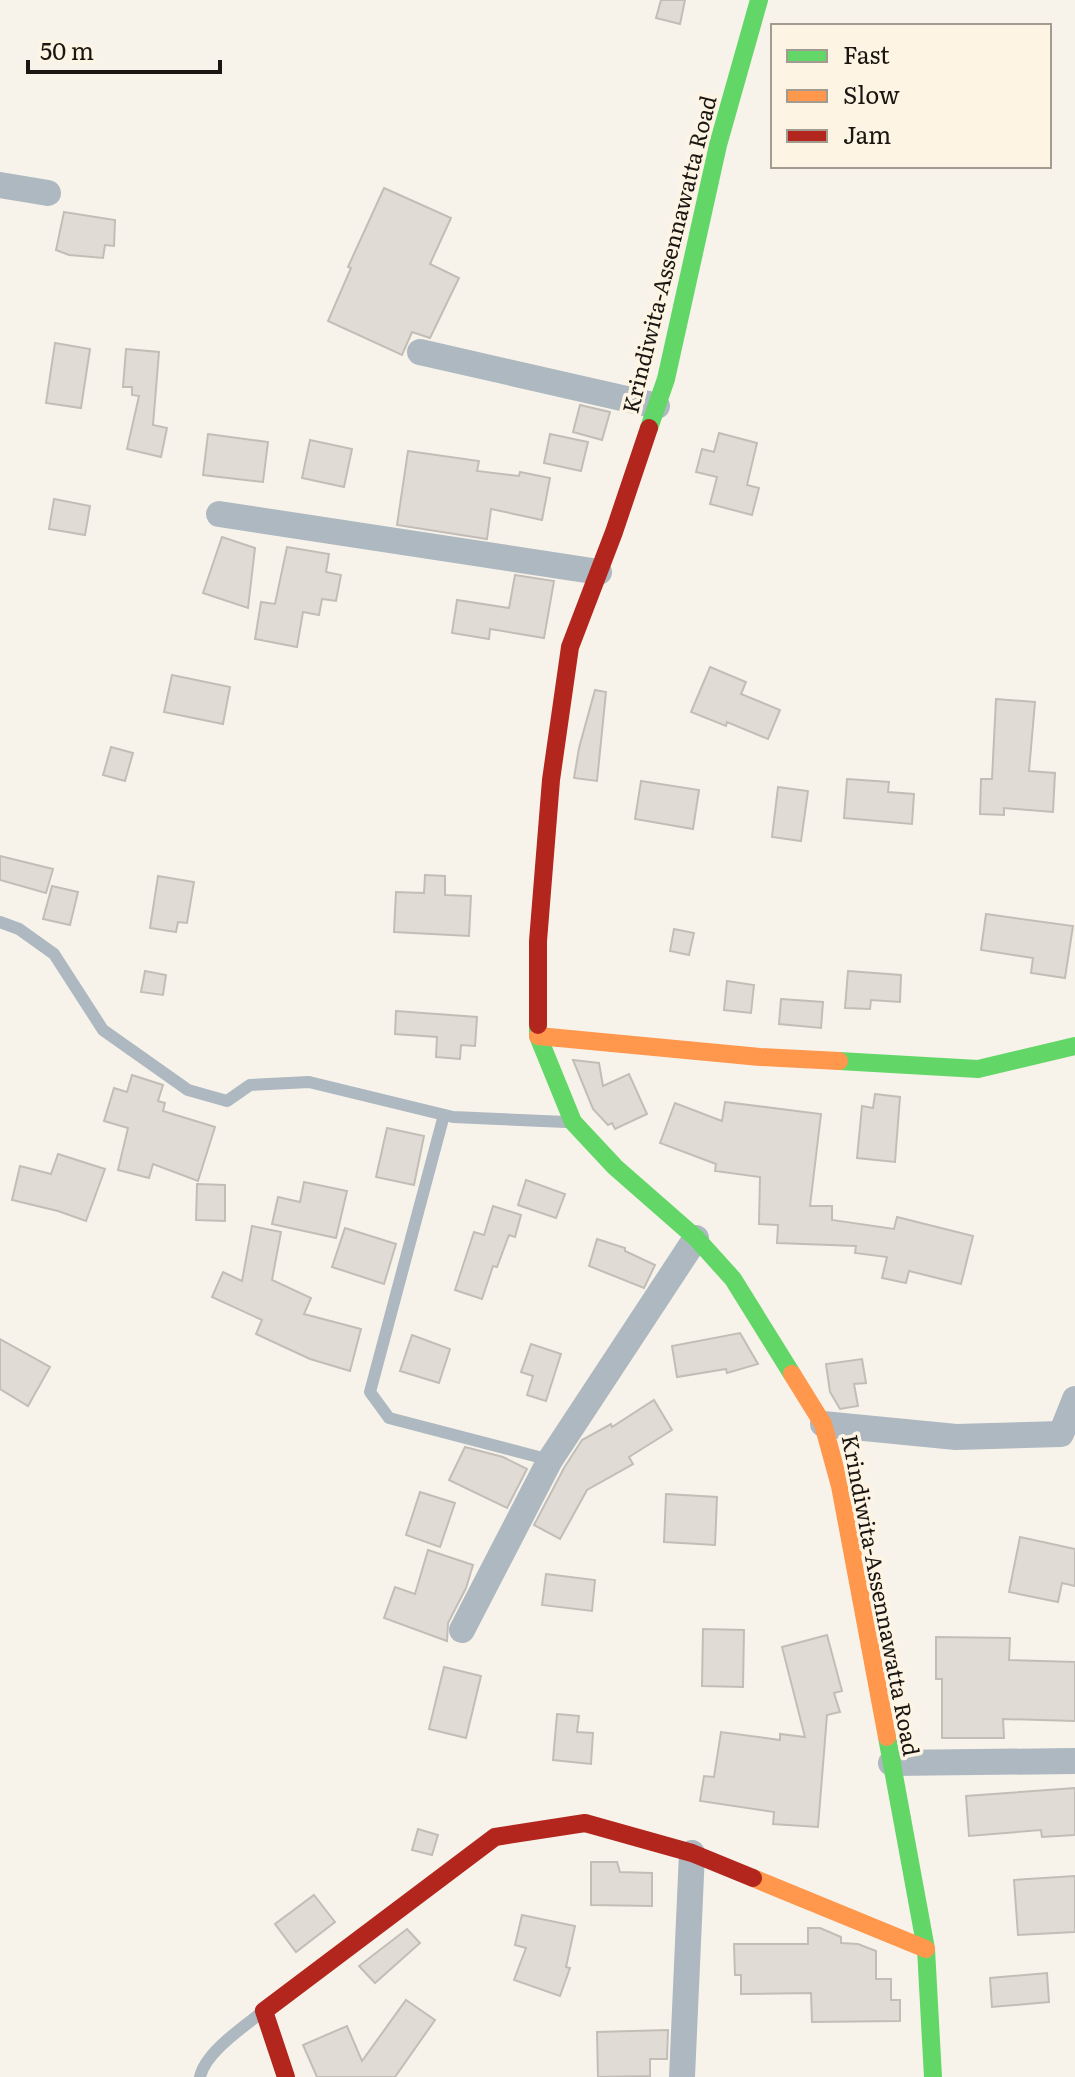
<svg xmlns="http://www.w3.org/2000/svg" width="1075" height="2077" font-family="Literata,serif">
  <rect width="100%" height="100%" fill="#f8f3ea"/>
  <g fill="#e0dcd5" stroke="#c2beb7" stroke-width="2">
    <path d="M661,0H685L680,24L656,18Z"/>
    <path d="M384,188L451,218L430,264L459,278L430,338L412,332L402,355L328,321L351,268L348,267Z"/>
    <path d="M64,212L115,220L114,246L105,245L103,258L69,255L56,250Z"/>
    <path d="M55,343L90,349L81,408L46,403Z"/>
    <path d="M126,349L159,352L153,425L167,428L161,457L127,449L139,396L132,395V387H123Z"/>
    <path d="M580,405L610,412L602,440L573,432Z"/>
    <path d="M719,433L757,443L747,485L759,488L752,515L710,504L717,477L696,472L702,449L714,452Z"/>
    <path d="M208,434L268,442L263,482L203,475Z"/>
    <path d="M550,434L588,442L581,471L544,463Z"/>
    <path d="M310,440L352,449L344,487L302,478Z"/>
    <path d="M408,451L479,461L477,471L519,476L520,472L550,478L542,520L491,509L487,539L397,525Z"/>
    <path d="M54,499L90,506L85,535L49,529Z"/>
    <path d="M222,537L255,548L248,608L203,593Z"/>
    <path d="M287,547L329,554L326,572L341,575L336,601L322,599L319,615L303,612L297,647L255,639L261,602L275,604Z"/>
    <path d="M515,575L554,581L544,638L490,629L489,639L452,633L457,600L509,608Z"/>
    <path d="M710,667L746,682L741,694L780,710L768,739L727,722L726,726L691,712Z"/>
    <path d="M172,675L230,687L223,724L164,712Z"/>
    <path d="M595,690L606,692L597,781L574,778L579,748Z"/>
    <path d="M996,699L1035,702L1029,771L1055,773L1053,812L1004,808V815L980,814L981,779H992Z"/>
    <path d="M111,747L133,753L125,781L103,775Z"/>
    <path d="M847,779L889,782L888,792L914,794L912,824L844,818Z"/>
    <path d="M641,781L699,790L693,829L635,819Z"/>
    <path d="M778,787L808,791L801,841L772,837Z"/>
    <path d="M0,856L53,869L46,893L0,880Z"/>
    <path d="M425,875L445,876V895L471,896L469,936L394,932L396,892L424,893Z"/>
    <path d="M158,876L194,882L187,923L178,922L176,932L150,928Z"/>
    <path d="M52,886L78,892L70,925L43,919Z"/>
    <path d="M986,914L1073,926L1065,978L1031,973L1033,958L981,950Z"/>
    <path d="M674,929L694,933L689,955L670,951Z"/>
    <path d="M145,971L166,975L163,995L141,992Z"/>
    <path d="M848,971L901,975L900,1002L871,1000L870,1009L845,1008Z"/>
    <path d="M727,981L754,985L751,1013L724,1010Z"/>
    <path d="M781,999L823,1002L821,1028L779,1024Z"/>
    <path d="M396,1011L477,1017L475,1046L461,1045L460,1059L436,1057L437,1037L395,1034Z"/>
    <path d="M573,1060L599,1063L603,1086L629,1074L647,1114L615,1129L612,1123L608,1125L593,1109Z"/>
    <path d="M132,1075L163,1085L158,1101L165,1103L163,1111L215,1127L198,1181L153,1164L149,1178L118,1170L128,1128L104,1121L114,1088L127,1092Z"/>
    <path d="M875,1094L900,1097L895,1162L857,1158L862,1106L873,1108Z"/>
    <path d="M725,1102L821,1114L810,1206H832V1220L894,1229L897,1217L973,1236L961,1284L909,1271L906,1283L882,1278L887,1257L855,1253L856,1246L777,1243L778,1225L759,1224L760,1177L715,1171L716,1164L660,1143L675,1103L722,1121Z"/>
    <path d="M387,1128L424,1136L414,1185L376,1177Z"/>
    <path d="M58,1154L105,1169L86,1221L58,1211L12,1200L20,1166L51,1174Z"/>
    <path d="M526,1180L565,1194L556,1218L518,1205Z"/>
    <path d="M304,1182L347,1191L336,1238L272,1224L278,1197L300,1202Z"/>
    <path d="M197,1184L225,1185V1221L196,1220Z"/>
    <path d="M493,1206L521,1215L515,1237L509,1235L497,1267L493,1266L482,1299L455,1290L474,1232L484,1235Z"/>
    <path d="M252,1226L281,1232L272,1280L311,1298L304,1314L361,1329L350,1371L310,1359L256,1334L262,1320L212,1297L223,1272L242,1281Z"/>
    <path d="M345,1228L396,1244L384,1284L332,1267Z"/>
    <path d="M597,1239L625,1248V1251L655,1265L644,1288L589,1266Z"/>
    <path d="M740,1333L758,1364L727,1373L726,1369L677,1377L672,1346Z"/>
    <path d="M412,1335L450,1349L439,1383L400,1371Z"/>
    <path d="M0,1339L50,1367L28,1406L0,1389Z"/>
    <path d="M531,1344L561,1354L546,1401L527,1395L533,1376L521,1372Z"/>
    <path d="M862,1359L866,1383L854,1384L858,1406L840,1409L830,1392L826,1364Z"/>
    <path d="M654,1400L672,1430L629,1457L633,1464L587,1490L560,1539L534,1525L564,1468L582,1440L611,1424L612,1427Z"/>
    <path d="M465,1447L503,1457L527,1469L507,1508L449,1480Z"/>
    <path d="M420,1492L455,1503L440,1547L406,1535Z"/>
    <path d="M666,1494L717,1497L715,1545L664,1542Z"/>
    <path d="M1020,1537L1075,1549V1586L1062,1583L1058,1602L1009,1592Z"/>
    <path d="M428,1550L473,1565L466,1588L448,1623L447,1641L384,1618L395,1587L415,1594Z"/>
    <path d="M546,1574L595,1580L592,1611L542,1605Z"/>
    <path d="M703,1629L744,1630L743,1687L702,1686Z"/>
    <path d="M827,1635L842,1691L834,1693L840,1712L827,1715L818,1827L773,1824L774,1812L700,1801L704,1776L714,1777L721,1732L780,1740V1734L805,1737L782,1647Z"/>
    <path d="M936,1637L1010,1638L1009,1660L1075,1662V1721L1003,1719L1004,1738H942V1679H936Z"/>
    <path d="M444,1667L481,1676L466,1738L429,1729Z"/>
    <path d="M557,1714L579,1716L577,1732L593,1733L591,1764L553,1760Z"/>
    <path d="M1075,1788V1835L1042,1837L1041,1830L969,1836L966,1796Z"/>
    <path d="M418,1829L438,1835L432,1855L412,1850Z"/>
    <path d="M591,1862H617L620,1872L652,1873V1906L591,1905Z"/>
    <path d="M1075,1876V1932L1018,1935L1014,1880Z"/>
    <path d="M314,1895L335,1922L296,1952L275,1924Z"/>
    <path d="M522,1915L575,1926L566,1967L570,1968L560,1996L514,1980L526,1948L515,1945Z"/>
    <path d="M808,1928H820L841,1937V1943L858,1944L876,1951V1979H891V2000H900V2021L812,2022L811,1993L741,1994V1975H735L734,1944H808Z"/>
    <path d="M407,1929L420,1943L375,1983L359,1966Z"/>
    <path d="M1047,1973L1049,2002L992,2007L990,1978Z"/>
    <path d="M406,2000L435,2020L395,2077H317L303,2045L347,2026L362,2061Z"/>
    <path d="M668,2030L667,2059H650V2076L598,2077L597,2032Z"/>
  </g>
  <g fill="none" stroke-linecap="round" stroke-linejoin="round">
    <g stroke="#adb8c0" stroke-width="12">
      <path d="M0,922L19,929L54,954L103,1030L188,1090L227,1101L250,1085L309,1082L453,1117L566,1122"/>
      <path d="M444,1115L370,1392L389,1418L550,1460"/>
      <path d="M200,2077C205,2053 242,2028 261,2013"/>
    </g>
    <g stroke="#adb8c0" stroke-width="26">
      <path d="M0,185L48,193"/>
      <path d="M420,352L657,406"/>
      <path d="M219,514L599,572"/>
      <path d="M823,1424L956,1437L1061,1434L1075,1399"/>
      <path d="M462,1630L550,1460L696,1238"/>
      <path d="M891,1763L1075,1761"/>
      <path d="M682,2077L692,1853"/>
    </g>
    <g stroke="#63d668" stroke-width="18">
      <path d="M649,428L666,379L718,145L759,0"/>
      <path d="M538,1025V1036L573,1122L615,1167L696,1238L733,1279L792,1374"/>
      <path d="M839,1061L978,1069L1075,1046"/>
      <path d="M887,1737L926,1949L933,2077"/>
    </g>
    <g stroke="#ff974d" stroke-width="18">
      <path d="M538,1036L760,1057L839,1061"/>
      <path d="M792,1374L823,1424L840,1486L887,1737"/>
      <path d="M753,1878L926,1949"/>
    </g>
    <g stroke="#b3261e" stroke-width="18">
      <path d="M538,1025V941L551,780L570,647L614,532L649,428"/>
      <path d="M286,2077L264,2011L495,1837L585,1823L692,1853L753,1878"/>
    </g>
  </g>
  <g text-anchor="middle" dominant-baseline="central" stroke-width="7" stroke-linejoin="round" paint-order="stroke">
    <g font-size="22" fill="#1a1611" stroke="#fef4e4">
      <text transform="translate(668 254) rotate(-76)">Krindiwita-Assennawatta Road</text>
      <text transform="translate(882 1595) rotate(79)">Krindiwita-Assennawatta Road</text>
    </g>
  </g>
  <rect x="771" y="24" width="280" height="144" fill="#fef4e4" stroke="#a39b90" stroke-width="2"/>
  <rect x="787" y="50" width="40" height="12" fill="#63d668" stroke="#a39b90" stroke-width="2"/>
  <text x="843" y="64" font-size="24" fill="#1a1611">Fast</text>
  <rect x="787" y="90" width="40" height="12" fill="#ff974d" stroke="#a39b90" stroke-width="2"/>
  <text x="843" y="104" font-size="24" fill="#1a1611">Slow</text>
  <rect x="787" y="130" width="40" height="12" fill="#b3261e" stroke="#a39b90" stroke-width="2"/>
  <text x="843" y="144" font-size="24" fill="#1a1611">Jam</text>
  <path d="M28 60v12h192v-12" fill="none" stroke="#1a1611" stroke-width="4"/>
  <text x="40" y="60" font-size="24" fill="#1a1611" stroke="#fef4e4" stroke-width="6" paint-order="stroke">50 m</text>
</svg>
